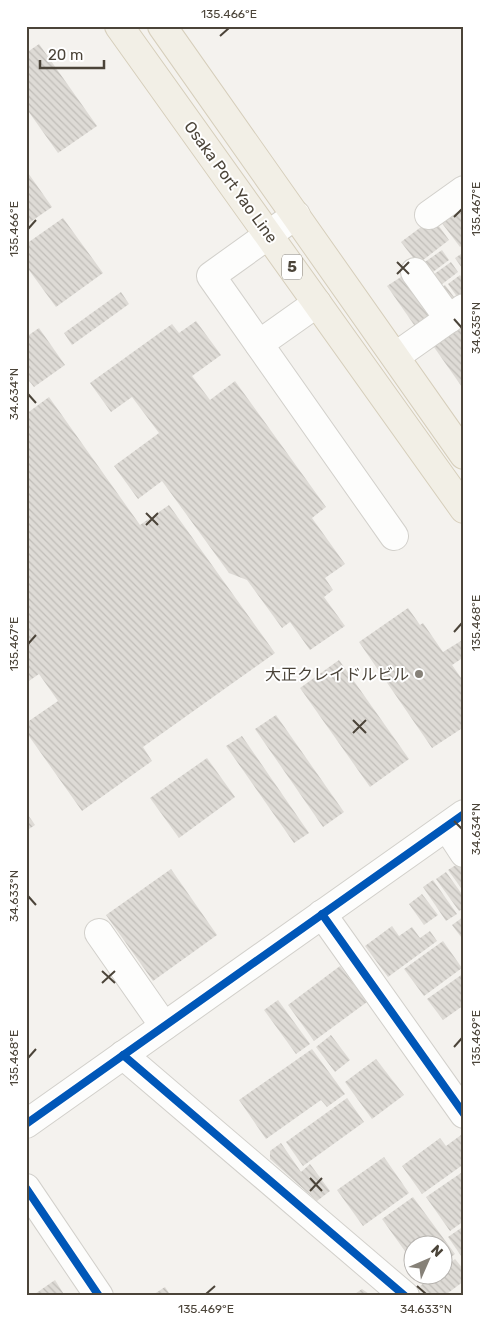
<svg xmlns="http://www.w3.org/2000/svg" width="490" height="1322" font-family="Rubik,'Noto Sans JP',sans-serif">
  <defs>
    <pattern id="building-back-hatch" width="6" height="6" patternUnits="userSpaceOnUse" patternTransform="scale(1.25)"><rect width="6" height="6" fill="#dedbd6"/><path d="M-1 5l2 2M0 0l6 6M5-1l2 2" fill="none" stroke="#c0bdb8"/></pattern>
  </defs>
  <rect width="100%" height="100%" fill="#f4f2ee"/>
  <g fill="url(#building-back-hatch)">
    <path d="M39,44L97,126L58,153L26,108V53Z"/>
    <path d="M26,170L52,207L26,225Z"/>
    <path d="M457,204L464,213V244L460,247L438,218Z"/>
    <path d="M63,218L103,273L56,307L26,266V244Z"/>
    <path d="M433,218L449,240L418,264L401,242Z"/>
    <path d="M442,250L449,260L429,275L422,264Z"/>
    <path d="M464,252V271L455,258Z"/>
    <path d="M451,262L458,272L437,288L430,277Z"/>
    <path d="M407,273L439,318L419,332L387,286Z"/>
    <path d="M460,275L464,281V298L460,301L448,284Z"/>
    <path d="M445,285L457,301L447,309L435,292Z"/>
    <path d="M121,292L129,304L72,345L64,333Z"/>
    <path d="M459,320L464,327L462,387L429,340Z"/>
    <path d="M196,321L221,355L192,376L210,400L235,381L326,507L312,518L345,564L325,578L333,590L324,597L345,626L310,650L290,622L282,628L247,580L229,573L162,481L138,499L114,466L159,433L132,397L111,412L90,383L172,324L179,333Z"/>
    <path d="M39,328L65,365L34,387L26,377V337Z"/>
    <path d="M49,397L140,525L169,505L275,653L143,747L152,761L82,811L26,732V723L58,701L39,674L26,683V414Z"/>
    <path d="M408,608L420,625L423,623L443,652L464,639V657L452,665L464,682V727L432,748L359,642Z"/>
    <path d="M339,660L409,759L370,787L300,688Z"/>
    <path d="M276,715L344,812L323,827L255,729Z"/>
    <path d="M242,736L309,833L294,843L226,746Z"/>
    <path d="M207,758L235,797L179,838L150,798Z"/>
    <path d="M26,812L35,825L26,831Z"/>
    <path d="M459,863L464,870V892L448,870Z"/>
    <path d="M171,869L217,935L153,981L106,915Z"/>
    <path d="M446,872L464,897V908L459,911L436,879Z"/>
    <path d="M433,880L457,914L446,921L423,887Z"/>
    <path d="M422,894L438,915L424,925L409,904Z"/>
    <path d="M463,917L464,919V941L452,925Z"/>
    <path d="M392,926L399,936L412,927L420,938L430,931L437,941L388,977L365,946Z"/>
    <path d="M443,941L462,968L424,996L404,969Z"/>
    <path d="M340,966L367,1002L314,1041L288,1005Z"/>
    <path d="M464,973V1005L443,1020L427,999Z"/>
    <path d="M278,1000L310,1044L296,1054L264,1010Z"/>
    <path d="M331,1035L350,1060L335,1072L316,1047Z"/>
    <path d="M312,1049L345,1094L327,1107L321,1100L266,1139L239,1100Z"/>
    <path d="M376,1059L404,1095L372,1119L345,1082Z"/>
    <path d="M347,1098L364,1122L303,1166L286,1142Z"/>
    <path d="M461,1135L464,1139V1164L422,1194L402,1166L440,1138L446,1146Z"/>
    <path d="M281,1143L301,1172L310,1164L330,1191L317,1201L270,1159V1151Z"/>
    <path d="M384,1157L409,1193L363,1226L337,1190Z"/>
    <path d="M461,1173L464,1177V1221L450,1231L426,1197Z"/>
    <path d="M413,1197L455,1254L442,1264V1244H412V1261L382,1219Z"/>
    <path d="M464,1226V1260L448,1237Z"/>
    <path d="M455,1259L464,1270V1281L444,1296H427L420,1286L435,1274H442V1269Z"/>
    <path d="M55,1280L65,1296H32Z"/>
    <path d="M165,1287L171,1296H151Z"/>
    <path d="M362,1289L372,1296H352Z"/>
  </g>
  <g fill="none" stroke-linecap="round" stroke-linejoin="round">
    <defs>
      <g id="minor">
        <path d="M296,215L211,276L394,536"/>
        <path d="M429,215L464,190"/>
        <path d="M415,272L449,319"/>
        <path d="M259,344L317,303"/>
        <path d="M396,356L464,308"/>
        <path d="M447,827L464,853"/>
        <path d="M322,914L464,1114"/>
        <path d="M99,933L164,1026"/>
        <path d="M123,1055L405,1296"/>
        <path d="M26,1124L464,814"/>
        <path d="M26,1188L99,1296"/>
      </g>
      <g id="major">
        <path d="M119,26L464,509"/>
        <path d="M162,26L464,455"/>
      </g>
    </defs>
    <use href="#minor" stroke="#d2d0cb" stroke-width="30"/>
    <use href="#major" stroke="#d6cebb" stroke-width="30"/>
    <use href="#minor" stroke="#fdfdfc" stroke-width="28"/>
    <use href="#major" stroke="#f2efe6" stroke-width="28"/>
    <defs>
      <g id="cycleway">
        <path d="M322,914L464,1114"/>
        <path d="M123,1055L405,1296"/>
        <path d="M26,1124L464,814"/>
        <path d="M26,1188L99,1296"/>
      </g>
    </defs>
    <use href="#cycleway" stroke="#fff" stroke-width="11"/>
    <use href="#cycleway" stroke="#0057b8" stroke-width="8"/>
  </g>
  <path fill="none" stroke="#4b4439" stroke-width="2" d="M220,36L229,28M454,217L462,209M28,229L36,220M397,262L409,274M397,274L409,262M454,319L462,328M28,394L36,403M146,513L158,525M146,525L158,513M454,632L462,623M28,644L36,635M353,720L366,733M353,733L366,720M454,821L462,829M28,896L36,905M102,971L115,983M102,983L115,971M454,1047L462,1038M28,1058L36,1049M310,1178L322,1191M310,1191L322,1178M417,1286L426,1294M206,1294L215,1286"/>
  <circle fill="#868178" stroke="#fff" stroke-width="2" cx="419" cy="674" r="5"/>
  <g text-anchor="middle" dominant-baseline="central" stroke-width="4" stroke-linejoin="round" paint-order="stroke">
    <rect fill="#fff" stroke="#817c74" stroke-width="1" x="282" y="254.5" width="20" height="25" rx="4"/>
    <g font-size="15" font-weight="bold" fill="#4b4439">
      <text x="292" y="267">5</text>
    </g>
    <g font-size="16" fill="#4b4439" stroke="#fff">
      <text transform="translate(231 182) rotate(54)">Osaka Port Yao Line</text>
    </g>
    <g font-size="16" fill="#4b4439" stroke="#fff" text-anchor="end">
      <text x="409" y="674">大正クレイドルビル</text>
    </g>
  </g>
  <rect width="490" height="1322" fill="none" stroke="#ffffff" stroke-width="55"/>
  <g transform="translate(428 1260) rotate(45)"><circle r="24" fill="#ffffff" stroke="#b7b4b0"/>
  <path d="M0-4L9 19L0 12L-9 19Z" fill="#868178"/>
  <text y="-8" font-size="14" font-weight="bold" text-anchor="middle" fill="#4b4439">N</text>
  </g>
  <path d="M40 60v8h64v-8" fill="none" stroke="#4b4439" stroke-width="2.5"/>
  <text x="48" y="60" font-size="15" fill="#4b4439" stroke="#ffffff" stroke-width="4" paint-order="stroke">20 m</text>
  <rect x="28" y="28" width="434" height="1266" fill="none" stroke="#4b4439" stroke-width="2"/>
  <g font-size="12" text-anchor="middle" fill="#4b4439">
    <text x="229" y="18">135.466°E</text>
    <text transform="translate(476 209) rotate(-90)" y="4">135.467°E</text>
    <text transform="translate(14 229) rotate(-90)" y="4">135.466°E</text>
    <text transform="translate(476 328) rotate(-90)" y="4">34.635°N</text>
    <text transform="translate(14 394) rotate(-90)" y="4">34.634°N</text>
    <text transform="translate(476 623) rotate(-90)" y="4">135.468°E</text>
    <text transform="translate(14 644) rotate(-90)" y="4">135.467°E</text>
    <text transform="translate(476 829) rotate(-90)" y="4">34.634°N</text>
    <text transform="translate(14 896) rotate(-90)" y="4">34.633°N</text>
    <text transform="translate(476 1038) rotate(-90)" y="4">135.469°E</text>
    <text transform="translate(14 1058) rotate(-90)" y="4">135.468°E</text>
    <text x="206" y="1313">135.469°E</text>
    <text x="426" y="1313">34.633°N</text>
  </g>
</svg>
